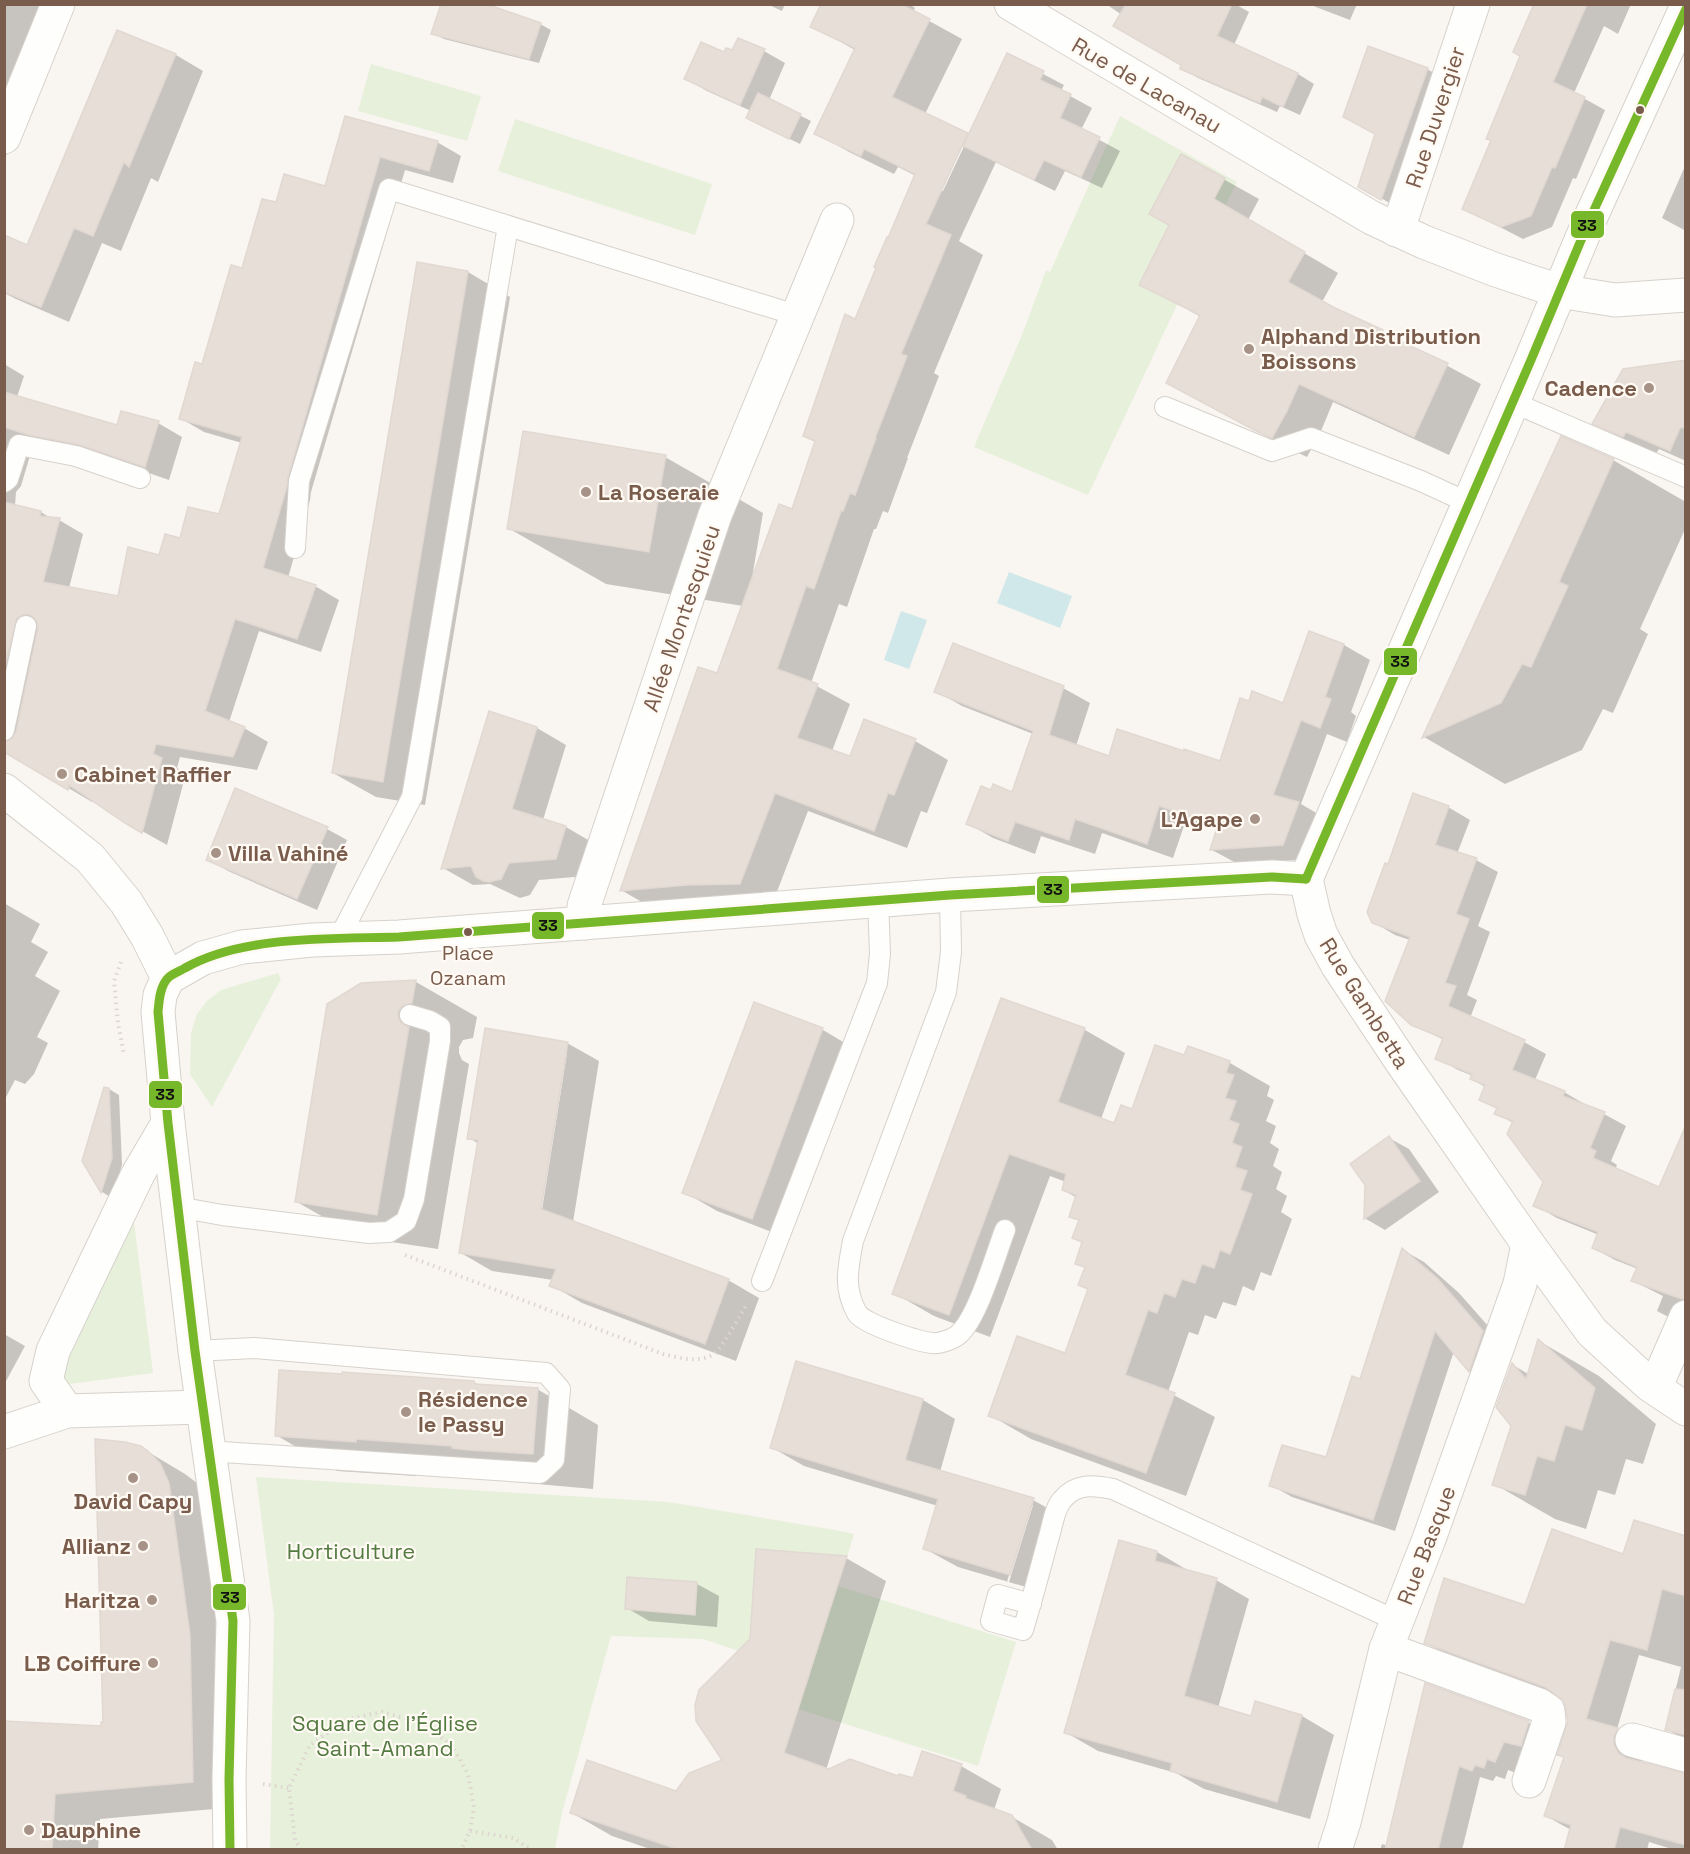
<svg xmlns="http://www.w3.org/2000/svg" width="1690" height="1854" font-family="'Space Grotesk',sans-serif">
  <rect width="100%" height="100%" fill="#f9f5f0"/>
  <g fill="#e7f0db">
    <path d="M371,64L481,96L467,141L358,111Z"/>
    <path d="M1120,116L1237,182L1190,277L1088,495L974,447L1024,330L1046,270L1050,272Z"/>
    <path d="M515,119L712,184L695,235L498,171Z"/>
    <path d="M278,973L281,979L212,1107L190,1074L191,1033L197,1014L207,1001L221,990Z"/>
    <path d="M132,1206L153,1373L62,1385L60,1372Z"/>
    <path d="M256,1477L668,1502L841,1531L854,1534L838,1586L1016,1642L978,1766L798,1709L810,1675L703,1639L611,1636L562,1813L555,1849H270L274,1615Z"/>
  </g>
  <g fill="#d0e8ea">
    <path d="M1009,572L1072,596L1060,628L997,603Z"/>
    <path d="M901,611L927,620L909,669L884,660Z"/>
  </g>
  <g fill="#0003" fill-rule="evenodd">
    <path d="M4,4H71L4,161Z"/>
    <path d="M767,4H785L782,11Z"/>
    <path d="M823,4H909L915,8L913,12L962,39L925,114L968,134H966L940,191H943L1007,55L1064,85L1061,91L1092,108L1081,130L1120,151L1102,188L1065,171L1055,191L996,162L959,241L983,255L934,373L939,376L907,458H908L888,513L883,511L876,529H874L847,607L839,604L811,683L850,704L832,751L850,758L865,721L915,741L948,760L927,813L921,811L907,848L808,811L773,902L654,909L621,890L718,675L743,606L606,584L508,528L665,457L763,513L752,578H753L793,511L817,443L805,436L856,321L916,176L898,167L894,174L849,152L816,133L855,50L812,26Z"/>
    <path d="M1106,4H1235L1249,12L1234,45L1298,74L1314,84L1300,115L1280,106L1277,112L1198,78L1182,68L1183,64L1122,15Z"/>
    <path d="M1308,4H1357L1350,20Z"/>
    <path d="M1536,4H1631L1618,34L1604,26L1574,93L1605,110L1576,179L1573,178L1552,227L1523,239L1463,208L1492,140L1522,56Z"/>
    <path d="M540,24L551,30L539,63L444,39L433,33Z"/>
    <path d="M118,32L176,55L203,71L158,182L151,178L121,251L102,243L69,322L16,299L4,293V244L28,247Z"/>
    <path d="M764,51L785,63L769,100L811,121L800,144L759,124L751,111L707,91L686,79L733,52Z"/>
    <path d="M1427,69L1446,80L1400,209L1360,186Z"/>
    <path d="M346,118L437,142L461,156L453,183L405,170L311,492L310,500L288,578L315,586L339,600L321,652L259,631L229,722L244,728L268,742L257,770L180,757L177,768L186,773L167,845L126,822L93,799L92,802L11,754L4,748V364L24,376L17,397L118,427L158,423L182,437L169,480L105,458L34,442L21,486L16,492L15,506L41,512L52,519L59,520L83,534L69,588L119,598L160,557L181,540L220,516L242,443L204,432L180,418L243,270L277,204L326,188Z"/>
    <path d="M1182,156L1259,199L1248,220L1338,273L1322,302L1383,331L1481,384L1449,455L1333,402L1321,431L1307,457L1294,451L1202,402L1201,317L1141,284L1171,225Z"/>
    <path d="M1686,164V231L1662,218Z"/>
    <path d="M468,272L510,297L425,805L376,797L333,773Z"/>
    <path d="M1686,362V461L1659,449L1656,454L1627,442L1594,423Z"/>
    <path d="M1562,438L1613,460L1686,502V527L1640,629L1648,634L1613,713L1603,709L1582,750L1505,784L1424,737Z"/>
    <path d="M1310,633L1344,645L1370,660L1351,712L1356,716L1347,742L1327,734L1301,804L1325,818L1310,859L1238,864L1212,850L1218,830L1186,820L1173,858L1102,833L1095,854L1041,836L1035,854L993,838L967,823L992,792L1013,793L1033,734L962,706L936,691L1063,688L1090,703L1076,746L1110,758L1221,762L1250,703L1284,705Z"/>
    <path d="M490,713L537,728L566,745L543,820L566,827L595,844L586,876L539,880L530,895L520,898L490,884L473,885L443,868Z"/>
    <path d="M1448,807L1470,820L1457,854L1476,860L1498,872L1478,926L1490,932L1467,995L1477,1000L1470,1018L1524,1042L1546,1054L1535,1080L1564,1092L1586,1105V1106L1604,1114L1626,1126L1611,1161L1617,1165L1615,1170L1659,1189L1686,1127V1326L1657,1311L1663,1296L1633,1281L1638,1269L1615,1260L1593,1248L1599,1235L1557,1218L1535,1205L1545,1182L1513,1123L1496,1113L1498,1109L1481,1099L1485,1087L1472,1079L1473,1076L1458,1070L1437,1058L1444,1040L1412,1024L1410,940L1395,935L1373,922L1389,866Z"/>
    <path d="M327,829L347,840L317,910L228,871L208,859Z"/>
    <path d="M4,903L40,924L31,942L48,952L35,976L60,991L37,1037L48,1043L34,1074L25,1084L15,1080L4,1101Z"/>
    <path d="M416,982L477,1017L473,1038L463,1040L459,1047V1053L462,1060L469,1064L438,1249L358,1237L297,1202L362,985Z"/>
    <path d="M1002,1000L1085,1030L1125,1053L1101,1119L1115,1124L1133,1111L1185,1057L1189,1048L1230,1063L1270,1086L1267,1096L1274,1100L1266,1121L1276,1126L1270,1143L1279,1149L1273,1166L1282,1172L1276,1189L1287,1196L1281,1212L1292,1219L1271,1276L1261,1272L1254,1291L1243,1286L1236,1306L1223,1302L1216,1319L1205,1315L1198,1335L1189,1332L1168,1392L1215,1417L1186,1496L1031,1439L990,1415L1066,1355L1090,1290L1080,1285L1086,1268L1077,1263L1084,1243L1074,1238L1080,1221L1071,1216L1077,1198L1063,1190L1066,1182L1050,1176L990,1337L934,1316L894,1293Z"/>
    <path d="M755,1004L823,1030L855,1049L785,1237L717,1211L684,1192Z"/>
    <path d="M567,1043L599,1061L573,1222L728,1280L759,1298L736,1361L582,1303L551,1285L553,1280L492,1271L461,1253L479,1144L469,1138ZM564,1053H567L541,1216H538Z"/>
    <path d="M109,1089L119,1095L122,1165L112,1198L102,1192L84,1161Z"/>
    <path d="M1389,1138L1409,1149L1439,1192L1385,1230L1366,1219L1367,1184Z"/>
    <path d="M1403,1250L1424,1262L1459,1293L1504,1344L1490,1383L1470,1371L1454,1351L1395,1531L1292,1497L1271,1485L1326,1459L1360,1381Z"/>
    <path d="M4,1334L25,1346L5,1383H4Z"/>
    <path d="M1539,1341L1599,1376L1656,1424L1643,1464L1626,1459L1615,1495L1598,1490L1586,1529L1555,1519L1494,1484L1513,1425V1365L1528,1374Z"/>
    <path d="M797,1363L923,1400L955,1419L940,1472L1033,1500L1065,1518L1043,1592L958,1567L925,1549L938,1506L804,1466L771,1447ZM1030,1505H1033L1009,1582H1007Z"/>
    <path d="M474,1382L480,1386L537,1389L598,1425L593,1489L515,1482L511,1480L416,1473V1476L337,1471L276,1435Z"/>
    <path d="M140,1447L185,1474L201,1486L210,1499L237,1807L100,1819L98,1850H4L103,1728Z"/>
    <path d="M1686,1536V1740L1666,1729L1681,1667L1639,1655L1617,1729L1646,1746L1642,1752V1763L1686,1775V1850H1675L1649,1842L1647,1850H1565L1571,1830L1546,1816L1565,1758L1559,1755L1569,1720L1566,1701L1563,1698L1454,1659L1425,1642L1526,1607L1624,1556Z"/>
    <path d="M1120,1542L1157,1552L1189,1571L1216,1580L1249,1599L1218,1708L1252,1718L1256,1703L1302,1716L1334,1735L1310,1819L1204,1789L1176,1773L1098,1751L1065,1732Z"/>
    <path d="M846,1558L886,1581L826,1770L914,1780L961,1766L1001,1789L994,1810L1012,1817L1052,1840L1058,1850H653L612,1836L572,1813L677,1793L725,1761Z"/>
    <path d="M697,1584L719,1596L717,1627L649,1621L627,1608Z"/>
    <path d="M1426,1685L1529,1723L1549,1735L1516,1773L1508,1770L1505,1779L1496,1776L1493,1781L1480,1777L1462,1850H1380L1382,1844L1388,1846Z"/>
  </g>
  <g fill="#e6ded7" stroke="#e2d8d2" stroke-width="1.5">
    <path d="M441,4H486L541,23L529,59L431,34Z"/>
    <path d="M821,4H901L930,19L892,97L968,133L926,224L951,235L901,354L907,356L875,438H876L855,495L850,493L843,511H841L814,589L806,586L777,669L818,684L797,738L850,756L864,719L916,739L894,795L888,793L874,831L775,793L740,884L687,885L620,891L698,667L717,673L779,504L792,509L815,441L803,436L845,314L855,319L876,268L874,267L887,237L888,238L915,174L864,149L861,156L814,134L855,48L810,27Z"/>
    <path d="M1126,4H1232L1217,36L1298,73L1283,107L1262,97L1260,103L1180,69L1181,65L1113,26Z"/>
    <path d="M1534,4H1587L1553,82L1585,97L1555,168L1552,167L1531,216L1501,227L1462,209L1491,140L1486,139L1520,56L1513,52Z"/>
    <path d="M117,30L176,54L129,167L124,162L93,236L74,228L41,307L4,292V235L27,245Z"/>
    <path d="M738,38L765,49L740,105L684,79L701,42L724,52L726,48L732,50Z"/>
    <path d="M1368,46L1428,68L1381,200L1358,187L1375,134L1343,117Z"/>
    <path d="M1007,53L1044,71L1040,80L1071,94L1060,118L1100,137L1081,177L1044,160L1034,180L963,146Z"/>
    <path d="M758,93L801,114L789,139L746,118Z"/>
    <path d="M345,116L438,141L429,171L380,157L288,477L287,486L263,568L316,585L297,639L235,619L205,711L245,727L233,757L156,744L153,754L162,758L142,833L125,823L69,785L68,790L4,752V742L12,738L16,732L38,628L37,622L34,618L29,614L22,615L17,618L4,670V502L41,511L40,516L60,518L43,582L118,596L128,547L159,555L165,534L180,538L188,507L219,514L242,437L179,419L195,362L202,364L231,265L242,268L262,199L276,202L284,174L325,186Z"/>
    <path d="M1181,154L1225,178L1214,199L1305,252L1288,282L1333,307L1383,330L1382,333L1448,363L1414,437L1299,384L1287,411L1272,438L1258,432L1166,383L1200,315L1139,285L1169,225L1149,214Z"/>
    <path d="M417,262L468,271L383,782L332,773Z"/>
    <path d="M1686,360V427L1680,428L1670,451L1626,432L1623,437L1592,424L1623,369Z"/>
    <path d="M4,392L117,425L121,411L159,421L145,467L80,445L29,435L4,427Z"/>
    <path d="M523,431L666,455L649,552L507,529Z"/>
    <path d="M1561,436L1614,459L1559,582L1568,586L1531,667L1522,664L1501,703L1422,738Z"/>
    <path d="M1309,631L1344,644L1325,697L1331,699L1320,728L1301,720L1273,795L1299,802L1283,845L1210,850L1218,825L1159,806L1147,844L1075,819L1069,840L1015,822L1008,841L966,824L981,786L991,790L993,784L1012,792L1033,731L934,692L953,643L1064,686L1049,735L1109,756L1117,729L1184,751V749L1220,761L1240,698L1249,701L1252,691L1283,703Z"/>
    <path d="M489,711L537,727L512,809L566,826L556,859L509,863L501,879L489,882L483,881L476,877L471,866L441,869Z"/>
    <path d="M235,788L328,827L297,899L206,860Z"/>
    <path d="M1413,793L1449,806L1435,845L1477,858L1456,914L1469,919L1445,983L1456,986L1448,1006L1525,1040L1512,1070L1565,1091L1563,1096L1605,1112L1590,1148L1596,1151L1593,1158L1659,1187L1686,1125V1299H1682L1631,1281L1637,1267L1592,1248L1598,1232L1533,1206L1543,1182L1507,1134L1513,1121L1494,1114L1497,1108L1479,1100L1485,1085L1470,1079L1472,1074L1435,1059L1443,1038L1411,1025L1385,1001L1410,937L1372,923L1367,912L1385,863L1388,864Z"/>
    <path d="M416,980L412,1003L402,1006L398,1012V1017L401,1023L409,1027L377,1215L295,1202L327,1004L361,983Z"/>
    <path d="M1001,998L1085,1028L1058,1102L1114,1123L1121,1105L1132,1109L1155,1045L1184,1055L1188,1046L1230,1061L1226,1073L1234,1075L1225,1098L1236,1101L1229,1120L1239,1124L1232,1143L1242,1147L1235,1167L1247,1171L1240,1190L1252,1194L1230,1254L1220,1250L1214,1268L1202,1264L1195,1283L1182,1279L1175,1297L1164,1293L1157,1313L1148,1310L1125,1375L1175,1393L1146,1473L988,1416L1017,1336L1065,1353L1088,1289L1078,1285L1085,1267L1075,1264L1082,1242L1072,1238L1079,1220L1069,1217L1076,1195L1062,1190L1066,1174L1009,1154L949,1315L892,1294Z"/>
    <path d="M754,1002L823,1028L752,1219L682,1193Z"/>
    <path d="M485,1028L568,1042L541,1209L729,1279L705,1344L549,1286L556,1269L459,1253L478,1140L467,1139Z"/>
    <path d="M104,1087L109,1088L112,1158L101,1193L82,1161Z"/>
    <path d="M1389,1136L1420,1181L1364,1219L1365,1185L1350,1164Z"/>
    <path d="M1402,1248L1438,1279L1483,1331L1469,1372L1435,1331L1373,1520L1269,1486L1282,1445L1326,1457L1352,1376L1360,1379Z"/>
    <path d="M1538,1339L1595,1388L1582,1430L1565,1425L1554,1461L1537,1456L1525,1495L1492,1485L1511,1426L1496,1407L1512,1363L1526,1379Z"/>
    <path d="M796,1361L923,1399L905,1460L1034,1498L1010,1575L923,1549L938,1499L770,1448Z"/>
    <path d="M279,1370L342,1374V1372L474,1381L475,1384L538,1388L533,1454L468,1450L452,1448V1446L356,1439V1442L275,1436Z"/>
    <path d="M95,1439L125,1442L141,1446L149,1452L160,1463L169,1483L190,1635L193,1782L55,1794L52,1850H4V1721L101,1726V1722H103Z"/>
    <path d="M1634,1520L1686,1536V1596L1662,1589L1647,1650L1610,1640L1586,1719L1618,1728L1614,1736V1745L1619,1754L1626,1758L1686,1773V1845L1620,1827L1614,1850H1564L1571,1825L1544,1816L1564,1757L1557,1755L1568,1721L1564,1701L1545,1687L1424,1643L1444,1578L1525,1605L1552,1529L1623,1554Z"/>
    <path d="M1119,1540L1157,1551L1155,1561L1217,1578L1184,1696L1251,1716L1255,1701L1302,1715L1277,1802L1170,1771L1172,1763L1064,1733Z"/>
    <path d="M756,1549L847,1556L784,1753L829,1769L850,1759L898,1776L899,1774L913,1778L922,1751L962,1764L953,1791L966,1796L965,1798L1012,1815L1032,1850H680L570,1813L587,1760L676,1791L689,1773L722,1760L696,1721L695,1705L699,1690L750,1639Z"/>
    <path d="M627,1577L697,1582L695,1615L625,1609Z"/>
    <path d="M1425,1683L1529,1721L1521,1746L1504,1742L1495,1762L1487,1759L1484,1768L1475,1765L1472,1771L1459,1766L1438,1850H1385Z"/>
    <path d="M1675,1689L1686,1690V1735L1665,1730Z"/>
  </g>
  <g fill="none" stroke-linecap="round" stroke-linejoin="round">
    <defs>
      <g id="service">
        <path d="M1512,402L1686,477"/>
        <path d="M1165,407L1272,451L1311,438L1421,481L1469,503"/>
        <path d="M4,482L8,479L19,445L76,456L140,478"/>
        <path d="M295,548L299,481L389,189L799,316"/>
        <path d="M4,730L26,626"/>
        <path d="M950,895L951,952L946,992L853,1241C848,1268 843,1288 857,1313C863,1324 919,1342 933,1343C939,1344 954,1339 959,1334C978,1317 995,1256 1005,1230"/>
        <path d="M338,940L412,797L508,226"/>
        <path d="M178,1207L222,1215L369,1233L389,1232L406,1221L414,1199L440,1041V1027L430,1021L410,1015"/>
        <path d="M762,1281L877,983L880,954L878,900"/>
        <path d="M195,1351L254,1348L546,1373L560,1389L554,1460L540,1473L208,1451"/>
        <path d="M1031,1604L998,1595L991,1621L1023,1630C1032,1600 1040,1570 1048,1540C1052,1528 1054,1509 1062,1500C1076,1483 1093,1485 1113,1489L1397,1621"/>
      </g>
      <g id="minor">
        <path d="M1011,4L1372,218L1424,242L1496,270L1559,291"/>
        <path d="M1396,230L1403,214L1473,4"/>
        <path d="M585,923L584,906L715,515L837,220"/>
        <path d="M1655,1388L1686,1317"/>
        <path d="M67,1411L46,1381L53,1351L138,1174L168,1123"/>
        <path d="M4,1432L67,1411L202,1407"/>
        <path d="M1386,1649L1539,1705L1548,1711L1549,1722L1529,1781"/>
        <path d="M1632,1740L1686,1755"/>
        <path d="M1335,1850L1344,1822L1386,1649L1429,1539L1520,1284L1528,1244"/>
      </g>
      <g id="tertiary">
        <path d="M4,137L58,4"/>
        <path d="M1559,291L1615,300L1686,295"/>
        <path d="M4,790L90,858L126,902L147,936L168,978"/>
        <path d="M1306,879L1531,360L1589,221L1686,8"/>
        <path d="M1306,879L1314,914L1321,935L1338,966L1401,1061L1528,1244L1592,1332L1650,1385L1686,1409"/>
        <path d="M230,1850L229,1779L233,1621L195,1351L168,1123L158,1012L160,995L168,978L203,958L242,947L312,940L399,937L950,895L1272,877L1306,879"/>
      </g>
    </defs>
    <use href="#service" stroke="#d7d1cb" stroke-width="22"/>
    <use href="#minor" stroke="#d7d1cb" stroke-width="35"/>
    <use href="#tertiary" stroke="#d7d1cb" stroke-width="35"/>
    <g stroke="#dcd5d0" stroke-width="4" stroke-dasharray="1.5 4.5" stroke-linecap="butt">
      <path d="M121,962L114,981L118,1023L124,1055"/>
      <path d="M405,1255L663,1354C680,1358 700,1364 715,1353C722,1348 741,1313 747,1304"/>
      <path d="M263,1784L289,1788"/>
      <path d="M470,1831L513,1838L532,1850"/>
      <path d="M301,1850L295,1840L289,1788L310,1745L348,1719L382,1712L423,1723L452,1746L468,1774L474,1807L470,1831L461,1850"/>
    </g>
    <use href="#service" stroke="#fefefd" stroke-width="20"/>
    <use href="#minor" stroke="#fefefd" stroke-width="33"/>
    <use href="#tertiary" stroke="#fefefd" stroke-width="33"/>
    <defs>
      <g id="bus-1">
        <path d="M1306,879L1531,360L1589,221L1686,9"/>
        <path d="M230,1850L229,1779L233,1621L195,1351L168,1123L158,1012C159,1001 160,985 169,977C173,974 180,971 185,968C243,935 333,939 399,937L950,895L1272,877L1306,879"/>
      </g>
    </defs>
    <use href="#bus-1" stroke="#fffaf3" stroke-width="14"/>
    <use href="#bus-1" stroke="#76b82a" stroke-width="9"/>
  </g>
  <g fill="#7a5c4d" stroke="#fffaf3" stroke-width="2">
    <circle cx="1640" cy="110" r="5"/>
    <circle cx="468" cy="932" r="5"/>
  </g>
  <g fill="#a69286" stroke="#fffaf3" stroke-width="2">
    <circle cx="1249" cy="349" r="6"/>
    <circle cx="1649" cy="388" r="6"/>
    <circle cx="586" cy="492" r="6"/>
    <circle cx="62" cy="774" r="6"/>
    <circle cx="1255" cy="819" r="6"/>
    <circle cx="216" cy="853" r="6"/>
    <circle cx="406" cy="1412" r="6"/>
    <circle cx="133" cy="1478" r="6"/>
    <circle cx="143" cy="1546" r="6"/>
    <circle cx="152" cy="1600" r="6"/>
    <circle cx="153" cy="1663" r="6"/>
    <circle cx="29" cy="1830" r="6"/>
  </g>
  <g text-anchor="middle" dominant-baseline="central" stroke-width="4.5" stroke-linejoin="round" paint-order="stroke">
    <g font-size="20" fill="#7a5c4d" stroke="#fffaf3">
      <text x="468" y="953">Place<tspan x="468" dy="25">Ozanam</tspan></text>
    </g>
    <g font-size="22" fill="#7a5c4d" stroke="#fffaf3">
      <text transform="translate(1147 85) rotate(30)">Rue de Lacanau</text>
      <text transform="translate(1435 117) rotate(-72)">Rue Duvergier</text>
      <text transform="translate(681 618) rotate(-71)">Allée Montesquieu</text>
      <text transform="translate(1365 1003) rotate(58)">Rue Gambetta</text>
      <text transform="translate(1426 1545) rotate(-69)">Rue Basque</text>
    </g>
    <g font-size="22" font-weight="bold" fill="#7a5c4d" stroke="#fffaf3" text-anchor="start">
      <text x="1261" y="336">Alphand Distribution<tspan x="1261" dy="25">Boissons</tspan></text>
      <text x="1637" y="388" text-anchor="end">Cadence</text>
      <text x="598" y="492">La Roseraie</text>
      <text x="74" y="774">Cabinet Raffier</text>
      <text x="1243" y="819" text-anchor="end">L'Agape</text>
      <text x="228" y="853">Villa Vahiné</text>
      <text x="418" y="1399">Résidence<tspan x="418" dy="25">le Passy</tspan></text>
      <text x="133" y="1501" text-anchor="middle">David Capy</text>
      <text x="131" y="1546" text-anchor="end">Allianz</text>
      <text x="140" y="1600" text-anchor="end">Haritza</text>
      <text x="141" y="1663" text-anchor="end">LB Coiffure</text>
      <text x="41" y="1830">Dauphine</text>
    </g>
    <g font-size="22" fill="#537a41" stroke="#fffaf3">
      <text x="351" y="1551">Horticulture</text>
      <text x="385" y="1723">Square de l'Église<tspan x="385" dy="25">Saint-Amand</tspan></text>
    </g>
  </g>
  <g stroke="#fffaf3" stroke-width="2">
    <rect x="1570" y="210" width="35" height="29" rx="6" fill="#76b82a"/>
    <rect x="1383" y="647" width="35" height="29" rx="6" fill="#76b82a"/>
    <rect x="1036" y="875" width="34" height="29" rx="6" fill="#76b82a"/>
    <rect x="531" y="911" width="34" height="29" rx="6" fill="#76b82a"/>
    <rect x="148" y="1080" width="35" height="29" rx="6" fill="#76b82a"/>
    <rect x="212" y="1583" width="35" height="28" rx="6" fill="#76b82a"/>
  </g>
  <g font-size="16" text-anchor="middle" font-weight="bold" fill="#111">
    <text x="1587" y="231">33</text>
    <text x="1400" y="667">33</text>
    <text x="1053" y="895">33</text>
    <text x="548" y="931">33</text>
    <text x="165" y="1100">33</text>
    <text x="230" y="1603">33</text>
  </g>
  <rect width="1690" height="1854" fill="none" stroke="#7a5c4d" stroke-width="12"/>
</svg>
